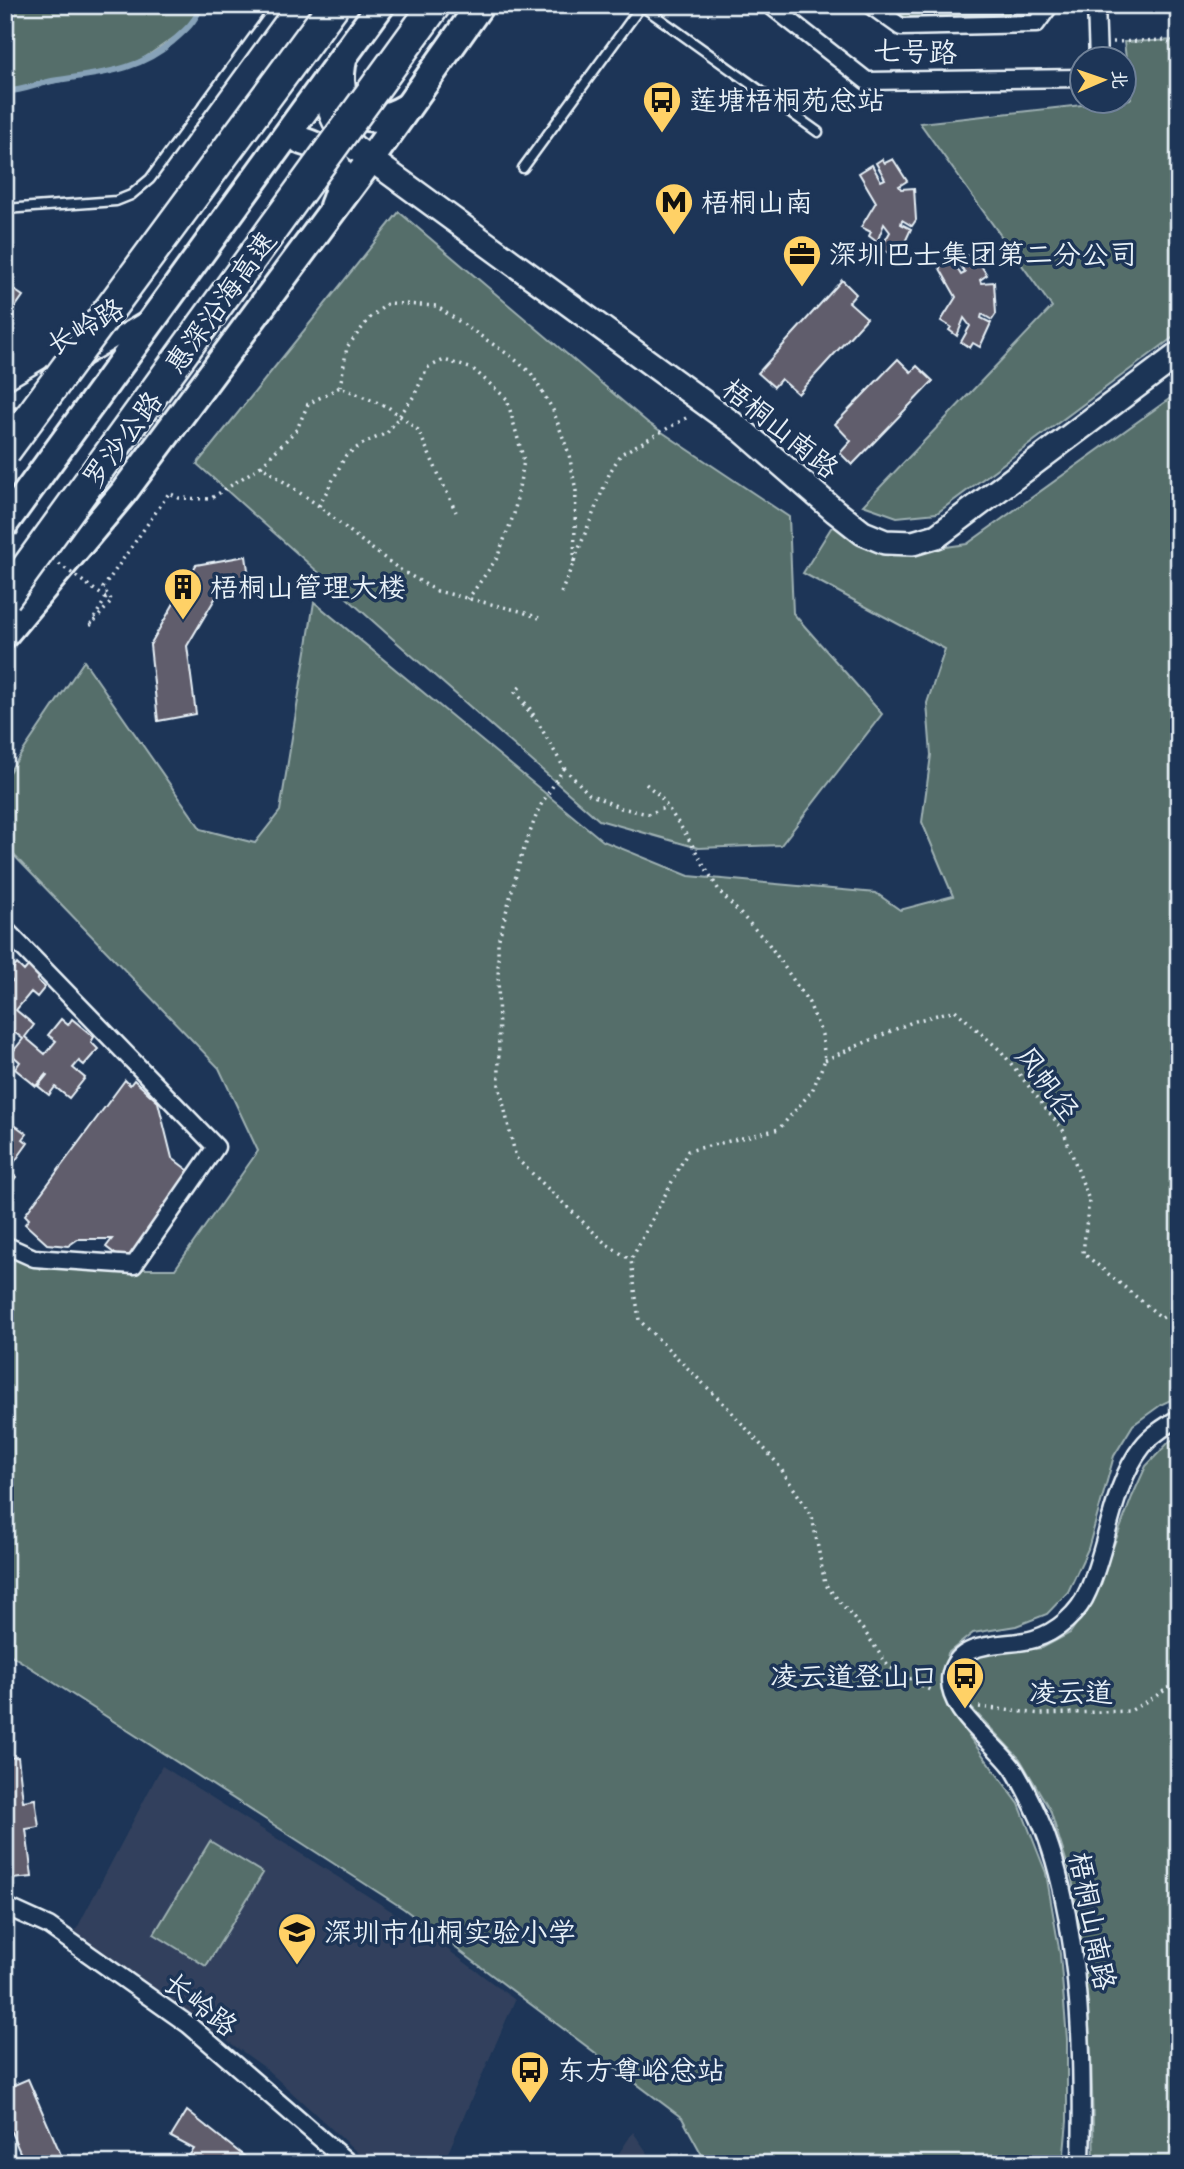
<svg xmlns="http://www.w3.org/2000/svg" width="1184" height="2169" font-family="'Indie Flower','LXGW WenKai TC',sans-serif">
<rect width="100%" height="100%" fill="#1d3557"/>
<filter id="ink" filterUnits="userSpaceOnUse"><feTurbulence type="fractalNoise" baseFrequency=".0143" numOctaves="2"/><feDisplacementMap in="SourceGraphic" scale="14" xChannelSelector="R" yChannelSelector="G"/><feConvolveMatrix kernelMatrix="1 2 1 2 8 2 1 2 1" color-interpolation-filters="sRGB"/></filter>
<g filter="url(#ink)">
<!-- built -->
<g fill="#31415d">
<path d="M162,1766L423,1931L515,2000L443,2164H370L264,2067L75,1932Z"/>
<path d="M633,2132L655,2164H612Z"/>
</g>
<!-- green -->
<g fill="#546e6b" stroke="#9eb0b2" stroke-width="2">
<path d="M5,5H201L191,26L131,67L5,92Z"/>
<path d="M875,5H1009V13L905,17Z"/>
<path d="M1179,40V333L937,513L897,517L863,505L1052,307L920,123L1109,102H1124L1125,100L1131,99L1124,42Z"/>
<path d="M399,212L647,422L789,517L793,613L882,714L781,845L698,848L599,820L393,639L197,464Z"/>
<path d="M1179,392V1396L1162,1404L1133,1425L1114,1456L1088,1549L1068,1592L1047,1614L1016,1626L973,1633L948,1653L942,1687L953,1715L1019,1804L1046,1873L1060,1954L1067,2039V2121L1063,2164H707L682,2118L404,1909L5,1651V1242L40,1269H175L258,1151L219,1068L5,846V778L84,661L201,829L255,843L280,811L314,602L603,841L689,876L876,893L900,910L953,896L922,822L931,755L927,703L945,649L803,573L831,528L857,519L900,538L932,549L967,544Z"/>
<path d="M1179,1437V2164H1094L1091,2053L1083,1949L1072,1879L1050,1810L1020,1759L963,1699L960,1684L965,1667L980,1655L1042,1648L1070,1633L1093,1600L1132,1497L1146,1466L1170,1441Z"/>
<path d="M210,1841L263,1873L206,1966L154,1934Z"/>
</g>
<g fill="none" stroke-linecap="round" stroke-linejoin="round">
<!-- stream -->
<path stroke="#87a2b8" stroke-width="6" d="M5,91C21,92 36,84 52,81C97,73 136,73 172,42C187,29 194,23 202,5"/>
</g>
<!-- building -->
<g fill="#605d6c" stroke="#e8f1f8" stroke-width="2">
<path d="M882,159L885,163L893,159L907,181L899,186L901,189L914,188L916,220L912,226L902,220L901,224L911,229L900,253L893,249L890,254L881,248L890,232L884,224L877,242L869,236L871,232L861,227L876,202L859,173L872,165L881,181L885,179L876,163Z"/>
<path d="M973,253L987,275L980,280L981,283L994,282L996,314L992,320L982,314L981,318L991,323L980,347L973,343L970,348L961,342L970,326L964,318L957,336L949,330L951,327L941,321L956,297L939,267L952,260L961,275L965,273L956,257L963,254L965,257Z"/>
<path d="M842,280L856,294L849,302L867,318L798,394L781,379L774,387L758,373Z"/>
<path d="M5,284L23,296L5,322Z"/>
<path d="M898,359L911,372L917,366L933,381L852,465L840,453L851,441L835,424Z"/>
<path d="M246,556L251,591L216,597L187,646L196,714L158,721L150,645L196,565Z"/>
<path d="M17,964L24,971L29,965L41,976L37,980L45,987L37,997L31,992L16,1010L34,1025L25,1037L45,1054L56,1041L48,1035L61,1019L68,1025L72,1019L94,1037L91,1042L98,1049L84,1065L79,1061L73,1068L85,1078L69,1098L55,1087L49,1095L38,1086L47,1075L46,1074L36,1086L15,1069L20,1062L11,1054L23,1039L9,1028L5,1033V989L12,981L7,976Z"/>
<path d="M125,1080L130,1085L134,1080L158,1102L172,1158L193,1174L126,1262L106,1247L112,1239H78L68,1246L47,1244L25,1224L29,1219L25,1215Z"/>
<path d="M5,1118L27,1134L23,1139L28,1143L13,1164L7,1160L5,1162Z"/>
<path d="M5,1169L16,1177L5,1191Z"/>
<path d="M18,1757L23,1801L35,1799L39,1827L26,1829L32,1877L12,1879L5,1821V1758Z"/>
<path d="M28,2079L65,2164H25L5,2118V2089Z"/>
<path d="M187,2111L254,2164H183L194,2149L171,2137Z"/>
</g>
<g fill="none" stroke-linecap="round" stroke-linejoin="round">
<!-- lane casing -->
<g stroke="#e8f1f8" stroke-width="13">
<g id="lane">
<path d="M642,6L818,132"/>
<path d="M523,168L642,5"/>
<path d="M5,209L116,201L131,195L150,179L277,5"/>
</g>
</g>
<!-- street casing -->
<g stroke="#e8f1f8" stroke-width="21">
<g id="street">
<path d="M770,5L867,81L1082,78"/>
<path d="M870,5L901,27L1036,24L1050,5"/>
<path d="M1096,5L1098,60"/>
<path d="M84,357L146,320"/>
<path d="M5,403L52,375"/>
<path d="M5,929L216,1147L134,1265L34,1258L5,1245"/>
<path d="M5,1906L49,1926L189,2025L350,2164"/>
<path d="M1081,2164C1083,2080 1082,1998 1067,1915C1061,1883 1053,1849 1039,1818C1032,1803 1024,1786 1015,1771C997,1743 942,1710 951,1673C960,1638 1008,1647 1034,1639C1057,1632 1079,1613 1088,1591C1108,1547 1112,1485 1142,1447C1151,1435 1166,1426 1179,1418"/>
</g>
</g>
<!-- secondary casing -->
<g stroke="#e8f1f8" stroke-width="28">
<path id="secondary" d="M331,73C325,107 330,122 354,147L743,431L835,511L863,533L885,542L913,543L937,536L1179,354"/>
</g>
<!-- primary casing -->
<g stroke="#e8f1f8" stroke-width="32">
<g id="primary">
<path d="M344,56C331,105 361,135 407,107"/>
<path d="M302,141C338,152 348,171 333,206"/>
<path d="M5,523L381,5"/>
<path d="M5,634L123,493L371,159L480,5"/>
</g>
</g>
<!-- path -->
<g stroke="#e8f1f8" stroke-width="3.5" stroke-dasharray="2 5" stroke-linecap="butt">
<path d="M1113,42L1165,40L1179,49"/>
<path d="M340,387L347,347L370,318L388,303L436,306L512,357L531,373L553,410L569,454L576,491L574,562"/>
<path d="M261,466L297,429L308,404L340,387L388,407L418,430L456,512"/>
<path d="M319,506L346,455L364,443L387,433L414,396L427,368L444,360L473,369L507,399L524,461L514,514L497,558L468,599"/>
<path d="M561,593L610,472L621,454L688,417"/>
<path d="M106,598L89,627L112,601L103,588L169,493L179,498L210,499L261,466L319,506L363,542L399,569L437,591L520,611L539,618"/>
<path d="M520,687L515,692L529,707L564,768L589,794L621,808L648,814L667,807"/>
<path d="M523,704L533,717"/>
<path d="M564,768L539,808L521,857L498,942L499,1085L516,1158L605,1243L631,1260"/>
<path d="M646,784L660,796L685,833L720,892L768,943L809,1003L822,1035L825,1060L812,1091L779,1129L688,1151L631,1260L639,1320L729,1409L777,1463L812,1516L825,1584L865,1632L888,1666L933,1692"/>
<path d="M825,1060L912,1022L955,1010L1001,1051L1063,1130L1089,1200L1083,1253L1162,1318L1179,1307"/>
<path d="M979,1707L1041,1714L1130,1711L1179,1682"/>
</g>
<!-- lane -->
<use href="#lane" stroke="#1d3557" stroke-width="8"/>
<!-- street -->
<use href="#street" stroke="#1d3557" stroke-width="16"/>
<!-- secondary -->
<use href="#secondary" stroke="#1d3557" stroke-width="23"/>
<!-- primary -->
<use href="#primary" stroke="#1d3557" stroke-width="26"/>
<!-- highway-bridge casing -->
<g stroke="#e8f1f8" stroke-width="35" stroke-linecap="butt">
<g id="highway-bridge">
<path d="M5,451L334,5"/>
<path d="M5,598L435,5"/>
</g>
</g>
<!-- path-bridge -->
<g stroke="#e8f1f8" stroke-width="3.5" stroke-dasharray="2 5" stroke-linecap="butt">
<path d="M5,525L22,537"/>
<path d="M59,564L106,598"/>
</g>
<!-- highway-bridge -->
<use href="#highway-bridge" stroke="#1d3557" stroke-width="30"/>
</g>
</g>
<!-- icons -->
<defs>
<g id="bus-pin" transform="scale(2.0125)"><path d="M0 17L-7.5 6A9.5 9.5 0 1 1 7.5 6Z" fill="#ffd166" stroke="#1d3557"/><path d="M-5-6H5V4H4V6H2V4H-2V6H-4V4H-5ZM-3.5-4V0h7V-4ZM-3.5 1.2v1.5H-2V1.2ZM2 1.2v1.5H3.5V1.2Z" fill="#111"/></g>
<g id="metro-pin" transform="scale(2.0125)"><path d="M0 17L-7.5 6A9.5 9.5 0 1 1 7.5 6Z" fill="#ffd166" stroke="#1d3557"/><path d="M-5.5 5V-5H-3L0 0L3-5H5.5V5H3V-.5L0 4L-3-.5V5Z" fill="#111"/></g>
<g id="office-pin" transform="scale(2.0125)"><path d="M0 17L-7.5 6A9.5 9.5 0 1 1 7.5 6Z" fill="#ffd166" stroke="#1d3557"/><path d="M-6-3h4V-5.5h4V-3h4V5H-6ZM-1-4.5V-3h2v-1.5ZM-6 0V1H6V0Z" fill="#111"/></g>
<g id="building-pin" transform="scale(2.0125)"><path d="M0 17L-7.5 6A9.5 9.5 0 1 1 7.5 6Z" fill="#ffd166" stroke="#1d3557"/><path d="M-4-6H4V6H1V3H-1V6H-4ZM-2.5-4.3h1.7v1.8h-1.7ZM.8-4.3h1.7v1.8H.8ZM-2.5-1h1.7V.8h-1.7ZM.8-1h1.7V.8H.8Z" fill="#111"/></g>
<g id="school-pin" transform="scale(2.0125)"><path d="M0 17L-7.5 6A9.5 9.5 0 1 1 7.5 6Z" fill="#ffd166" stroke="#1d3557"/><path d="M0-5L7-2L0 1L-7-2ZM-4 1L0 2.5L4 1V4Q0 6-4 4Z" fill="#111"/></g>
</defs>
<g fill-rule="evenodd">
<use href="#bus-pin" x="662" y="100"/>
<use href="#metro-pin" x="674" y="202"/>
<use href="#office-pin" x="802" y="254"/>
<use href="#building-pin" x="183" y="587"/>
<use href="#bus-pin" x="965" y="1676"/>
<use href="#school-pin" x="297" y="1932"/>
<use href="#bus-pin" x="530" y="2070"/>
</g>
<g text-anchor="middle" stroke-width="7" stroke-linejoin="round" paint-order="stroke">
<!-- street labels -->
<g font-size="28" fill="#e8f1f8" stroke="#1d3557">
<text transform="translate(915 51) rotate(2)" y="10">七号路</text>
<text transform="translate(220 302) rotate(-54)" y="10">惠深沿海高速</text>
<text transform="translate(85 326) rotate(-30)" y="10">长岭路</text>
<text transform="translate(781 428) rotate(39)" y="10">梧桐山南路</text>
<text transform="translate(122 439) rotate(-53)" y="10">罗沙公路</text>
<text transform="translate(1048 1083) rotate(53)" y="10">风帆径</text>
<text x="1071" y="1702">凌云道</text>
<text transform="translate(1093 1921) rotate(79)" y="10">梧桐山南路</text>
<text transform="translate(201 2004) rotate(38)" y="10">长岭路</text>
</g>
<!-- poi labels -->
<g font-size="28" fill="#e8f1f8" stroke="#1d3557" text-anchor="start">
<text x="689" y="110">莲塘梧桐苑总站</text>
<text x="701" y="212">梧桐山南</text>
<text x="829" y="264">深圳巴士集团第二分公司</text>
<text x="210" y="597">梧桐山管理大楼</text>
<text x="938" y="1686" text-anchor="end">凌云道登山口</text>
<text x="324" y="1942">深圳市仙桐实验小学</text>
<text x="557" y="2080">东方尊峪总站</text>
</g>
</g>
<!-- margin -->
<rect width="1184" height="2169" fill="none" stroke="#1d3557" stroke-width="28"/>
<rect x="14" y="14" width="1156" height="2141" fill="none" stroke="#e8f1f8" stroke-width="2.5" filter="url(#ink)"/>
<!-- north arrow -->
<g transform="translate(1103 80) rotate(88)"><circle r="33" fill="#1d3557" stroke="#6e8097" stroke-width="2"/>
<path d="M0-5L12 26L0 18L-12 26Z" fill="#ffd166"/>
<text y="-10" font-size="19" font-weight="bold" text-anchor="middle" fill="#e8f1f8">北</text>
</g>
</svg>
